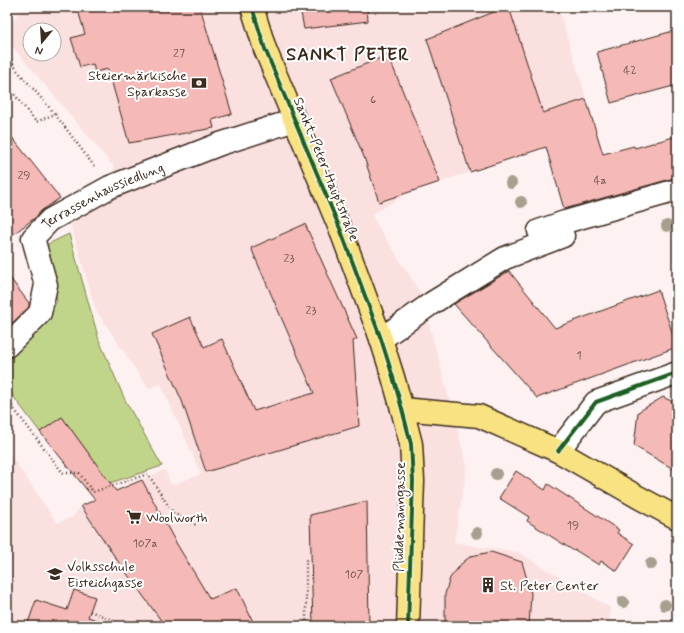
<svg xmlns="http://www.w3.org/2000/svg" width="684" height="633" font-family="Mynerve,sans-serif">
<rect width="100%" height="100%" fill="#fdf1f1"/>
<filter id="ink" filterUnits="userSpaceOnUse"><feTurbulence type="fractalNoise" baseFrequency=".025" numOctaves="2"/><feDisplacementMap in="SourceGraphic" scale="8" xChannelSelector="R" yChannelSelector="G"/><feConvolveMatrix kernelMatrix="1 2 1 2 8 2 1 2 1" color-interpolation-filters="sRGB"/></filter>
<g filter="url(#ink)">
<!-- built -->
<path fill="#fbe0e0" fill-rule="evenodd" d="M25,7H558L596,130L410,192L371,215L421,294L467,466L454,542L480,547L518,552L610,608L609,626H7V450L57,523L73,517L81,506L165,470L171,485L201,474L161,384L148,388L96,310L69,219L115,168L12,46L8,26ZM30,30H54V54H30Z"/>
<!-- green -->
<path fill="#c1d58a" stroke="#7e8054" d="M69,234L99,340L125,400L162,466L110,483L62,417L40,432L7,388V356L38,331L57,301L46,245Z"/>
<!-- building -->
<g fill="#f5b9b7" stroke="#3b2a1e">
<path d="M77,7H200L232,114L212,120L214,128L129,143L108,69L95,72L93,64L80,67L71,38L85,34Z"/>
<path d="M300,7H367L368,21L304,29Z"/>
<path d="M506,7H509L543,113L586,99L603,154L634,146L635,148L677,136V178H674L564,209L546,147L470,172L427,39Z"/>
<path d="M677,30V85L611,103L597,52Z"/>
<path d="M388,55L440,182L379,202L364,157L331,78Z"/>
<path d="M7,131L60,198L41,211L36,217L7,239Z"/>
<path d="M305,224L357,339L353,341L359,426L206,472L182,401L152,334L190,317L204,347L222,339L254,411L314,393L251,248Z"/>
<path d="M509,271L555,328L658,290L677,347L537,398L454,304Z"/>
<path d="M7,274L29,303V307L7,328Z"/>
<path d="M663,397L677,404V471L634,446L638,412Z"/>
<path d="M62,417L116,491L142,480L175,541L210,599L237,588L255,626H165L117,560L81,506L95,500L40,432Z"/>
<path d="M516,471L545,490L548,484L619,530L617,533L634,544L617,571L601,561L599,565L575,550L574,551L527,521L529,517L499,498Z"/>
<path d="M367,501L369,626H313L310,515Z"/>
<path d="M491,552L522,562L531,593L529,626H445V594L450,578L462,563L471,556Z"/>
<path d="M74,590L95,597L88,617L102,622L101,626H27L36,600L67,610Z"/>
</g>
<g fill="none" stroke-linecap="round" stroke-linejoin="round">
<!-- minor casing -->
<g stroke="#3b2a1e" stroke-width="25">
<g id="minor">
<path d="M539,231L565,222L677,190"/>
<path d="M381,339L432,303L505,258L563,236"/>
<path id="s1" d="M7,346L40,313L46,285L33,238L50,220L110,187L220,144L295,120"/>
<path d="M558,451L596,402L677,373"/>
</g>
</g>
<!-- major casing -->
<g stroke="#3b2a1e" stroke-width="25">
<g id="major">
<path d="M252,7L265,49L341,231L381,339L393,377L402,409L411,444L413,481L408,626"/>
<path d="M402,409L479,416L558,451L638,497L677,518"/>
</g>
</g>
<!-- path -->
<g stroke="#3b2a1e" stroke-width="2.5" stroke-dasharray="1 3" stroke-linecap="butt">
<path d="M7,12L12,7"/>
<path d="M7,53L16,69L55,114"/>
<path d="M7,85L36,122L55,114L94,166"/>
<path d="M7,400L63,473H79L93,492L148,474L173,513L198,526"/>
<path d="M90,611L124,625L125,626"/>
<path d="M297,626L306,623V557"/>
</g>
<!-- minor -->
<use href="#minor" stroke="#fff" stroke-width="22"/>
<!-- major -->
<use href="#major" stroke="#f8e281" stroke-width="22"/>
<!-- cycleway casing -->
<g stroke="#fff" stroke-width="6">
<g id="cycleway">
<path d="M252,7L265,49L341,231L381,339L393,377L402,409L411,444L413,481L408,626"/>
<path d="M558,451L596,402L677,373"/>
</g>
</g>
<!-- cycleway -->
<use href="#cycleway" stroke="#1b5e20" stroke-width="4"/>
</g>
<!-- trees -->
<g fill="#a8a08f">
<circle cx="511" cy="183" r="6"/>
<circle cx="521" cy="202" r="6"/>
<circle cx="667" cy="226" r="6"/>
<circle cx="496" cy="474" r="6"/>
<circle cx="477" cy="533" r="6"/>
<circle cx="651" cy="564" r="6"/>
<circle cx="623" cy="602" r="6"/>
<circle cx="665" cy="605" r="6"/>
</g>
</g>
<!-- icons -->
<defs>
<g id="bank-bare" transform="scale(1.2)"><path d="M-6-4H6V4H-6ZM0-2.3a2.3 2.3 0 1 0 0 4.6a2.3 2.3 0 1 0 0-4.6Z" fill="#3b2a1e" stroke="#fff" stroke-width="2.5" paint-order="stroke"/></g>
<g id="supermarket-bare" transform="scale(1.2)"><path d="M-6-5.5h2.5l.6 2H6L4.5 2H-2.5L-4.4-4H-6ZM-1.5 3.2a1.3 1.3 0 1 0 .1 0ZM3 3.2a1.3 1.3 0 1 0 .1 0Z" fill="#3b2a1e" stroke="#fff" stroke-width="2.5" paint-order="stroke"/></g>
<g id="school-bare" transform="scale(1.2)"><path d="M0-5L7-2L0 1L-7-2ZM-4 1L0 2.5L4 1V4Q0 6-4 4Z" fill="#3b2a1e" stroke="#fff" stroke-width="2.5" paint-order="stroke"/></g>
<g id="building-bare" transform="scale(1.2)"><path d="M-4-6H4V6H1V3H-1V6H-4ZM-2.5-4.3h1.7v1.8h-1.7ZM.8-4.3h1.7v1.8H.8ZM-2.5-1h1.7V.8h-1.7ZM.8-1h1.7V.8H.8Z" fill="#3b2a1e" stroke="#fff" stroke-width="2.5" paint-order="stroke"/></g>
</defs>
<g fill-rule="evenodd">
<use href="#bank-bare" x="199" y="83"/>
<use href="#supermarket-bare" x="134" y="517"/>
<use href="#school-bare" x="55" y="574"/>
<use href="#building-bare" x="488" y="585"/>
</g>
<g text-anchor="middle" stroke-width="4" stroke-linejoin="round" paint-order="stroke">
<!-- number labels -->
<g font-size="12" fill="#6a4e44">
<text x="179" y="57">27</text>
<text x="630" y="74">42</text>
<text x="373" y="103">6</text>
<text x="24" y="179">29</text>
<text x="600" y="184">4a</text>
<text x="289" y="262">23</text>
<text x="311" y="314">23</text>
<text x="579" y="359">1</text>
<text x="573" y="529">19</text>
<text x="145" y="547">107a</text>
<text x="354" y="578">107</text>
</g>
<!-- poi labels -->
<g font-size="14" fill="#3b2a1e" stroke="#fff" text-anchor="start">
<text x="187" y="80" text-anchor="end">Steiermärkische<tspan x="187" dy="16">Sparkasse</tspan></text>
<text x="146" y="522">Woolworth</text>
<text x="67" y="571">Volksschule<tspan x="67" dy="16">Eisteichgasse</tspan></text>
<text x="500" y="590">St. Peter Center</text>
</g>
<!-- street labels -->
<g font-size="14" fill="#3b2a1e" stroke="#fff">
<text transform="translate(327 169) rotate(68)" y="5">Sankt-Peter-Hauptstraße</text>
<text dy="5" stroke="none"><textPath href="#s1" startOffset="207">Terrassenhaussiedlung</textPath></text>
<text transform="translate(399 517) rotate(-89)" y="5">Plüddemanngasse</text>
</g>
<!-- district labels -->
<g font-size="18" font-weight="bold" letter-spacing="1" fill="#3b2a1e" stroke="#fff">
<text x="348" y="60">SANKT PETER</text>
</g>
</g>
<!-- margin -->
<rect width="684" height="633" fill="none" stroke="#fff" stroke-width="24"/>
<rect x="12" y="12" width="660" height="609" fill="none" stroke="#3b2a1e" stroke-width="1.5" filter="url(#ink)"/>
<!-- north arrow -->
<g transform="translate(42 42) rotate(198)"><circle r="19" fill="#ffffff" stroke="#b1aaa5"/>
<path d="M0-3L7 15L0 10L-7 15Z" fill="#3b2a1e"/>
<text y="-6" font-size="11" font-weight="bold" text-anchor="middle" fill="#3b2a1e">N</text>
</g>
</svg>
